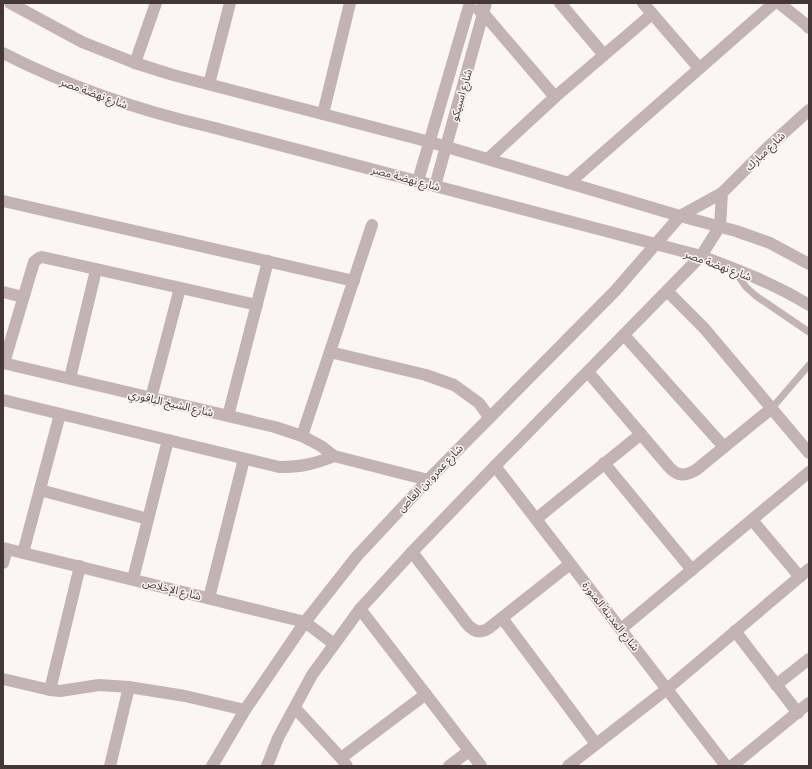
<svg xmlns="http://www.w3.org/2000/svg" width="812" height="769" font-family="'Source Sans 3','Noto Sans Arabic',sans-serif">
<rect width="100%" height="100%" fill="#fcf5f6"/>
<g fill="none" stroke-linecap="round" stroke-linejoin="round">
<!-- service -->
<g stroke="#c3b3b6" stroke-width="7">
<path d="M734,270L746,287L756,296L809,332"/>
<path d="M772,408L809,365"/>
</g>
<!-- minor -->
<g stroke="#c3b3b6" stroke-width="12">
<path d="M560,3L604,55"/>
<path d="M643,3L699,68"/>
<path d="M779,3L804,23L809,28"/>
<path d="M479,10L484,14L555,97"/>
<path d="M135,63L156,3"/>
<path d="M209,84L230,3"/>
<path d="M323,114L350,3"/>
<path d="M488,159L555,97L652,14"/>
<path d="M418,181L470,3"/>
<path d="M569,183L774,3"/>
<path d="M435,186L486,3"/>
<path d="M3,201L354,281"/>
<path d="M667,291L704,328L809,453"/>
<path d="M3,292L23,297"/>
<path d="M624,335L724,447"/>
<path d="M330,352L426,375L454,385L479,403L489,417"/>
<path d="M3,363L275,427L302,436L321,446L334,456L428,480"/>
<path d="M4,363L34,262L39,258L42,257L257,305"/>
<path d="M588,372L669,467C678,477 685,476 696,470L772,408"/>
<path d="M70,378L96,270"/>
<path d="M151,398L180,288"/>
<path d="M3,400L279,467C301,467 315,464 334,456"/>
<path d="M228,416L268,261"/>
<path d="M302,436L372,225"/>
<path d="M604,463L692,570"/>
<path d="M495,466L726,766"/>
<path d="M40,490L148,519"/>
<path d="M536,519L641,434"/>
<path d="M752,520L800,577"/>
<path d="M3,548L305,622L334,644"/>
<path d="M412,552L467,624C473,631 480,634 489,628L570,564"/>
<path d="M23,553L60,414"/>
<path d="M3,563L7,549"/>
<path d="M133,579L168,440"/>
<path d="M209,598L244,459"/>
<path d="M360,609L481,766"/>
<path d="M502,618L596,744"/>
<path d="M621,629L809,472"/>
<path d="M735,631L798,713"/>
<path d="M3,679L50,690L60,691L99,685L129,687L185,696L245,710"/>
<path d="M776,685L809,659"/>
<path d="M50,690L80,566"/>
<path d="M295,708L341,758L347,766"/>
<path d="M341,758L426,694"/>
<path d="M110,766L129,687"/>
<path d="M212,766L245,710L305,622L357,556L428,480L616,290L680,216L722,193L766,149L809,110"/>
<path d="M267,766L278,738L312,675L360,609L412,552L495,466L701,256L720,226L722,193"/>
<path d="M449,766L469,751"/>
<path d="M568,766L667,689L809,569"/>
<path d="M732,766L809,703"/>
</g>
<!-- tertiary -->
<g stroke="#c3b3b6" stroke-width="12">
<path d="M10,3L82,42L135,63L173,75L430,142L680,216L736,231L770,243L809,264"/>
<path d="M3,53C71,88 137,110 211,127L701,256C738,270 775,284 809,305"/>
</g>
</g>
<g text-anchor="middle" stroke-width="3" stroke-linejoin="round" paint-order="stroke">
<!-- street labels -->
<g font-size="11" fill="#443639" stroke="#fcf5f6">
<text transform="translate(94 93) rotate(20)" y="4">شارع نهضة مصر</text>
<text transform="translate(461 95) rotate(-74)" y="4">شارع اسبيكو</text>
<text transform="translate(765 151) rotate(-44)" y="4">شارع مبارك</text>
<text transform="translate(406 178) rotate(15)" y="4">شارع نهضة مصر</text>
<text transform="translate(718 265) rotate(20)" y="4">شارع نهضة مصر</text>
<text transform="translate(171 403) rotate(13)" y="4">شارع الشيخ الباقوري</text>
<text transform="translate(430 478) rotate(-46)" y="4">شارع عمرو بن العاص</text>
<text transform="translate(172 589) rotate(14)" y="4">شارع الإخلاص</text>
<text transform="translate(611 616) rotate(52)" y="4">شارع المدينة المنورة</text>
</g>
</g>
<!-- border -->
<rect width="812" height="769" fill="none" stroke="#443639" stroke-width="8"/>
</svg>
